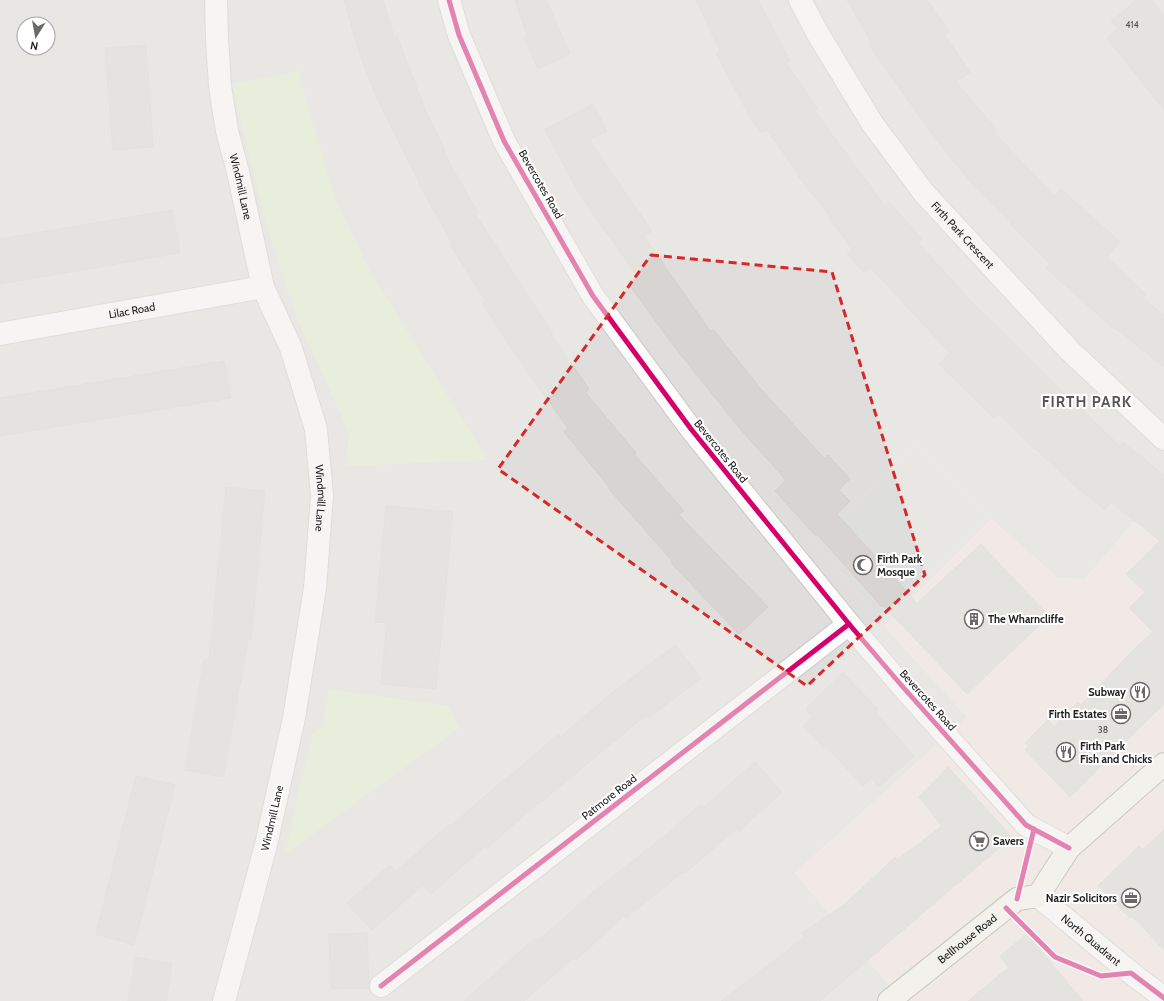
<svg xmlns="http://www.w3.org/2000/svg" width="1164" height="1001" font-family="Cabin,sans-serif">
<rect width="100%" height="100%" fill="#f0eeeb"/>
<!-- residential -->
<path fill="#dfdedc" fill-rule="evenodd" d="M0,0H1164V486L1084,580L1057,577L991,519L918,446L815,541L884,626L967,717L795,873L902,1001H0ZM24,24H48V48H24Z"/>
<!-- commercial -->
<path fill="#f1e3e1" d="M1164,486V1001H902L795,873L967,717L884,626L991,519L1057,577L1084,580Z"/>
<!-- religious -->
<path fill="#dededc" d="M918,446L991,519L884,626L815,541Z"/>
<!-- grass -->
<g fill="#ddeccb">
<path d="M298,71L336,202L371,273L488,460L346,466L349,432L295,314L266,225L232,84Z"/>
<path d="M329,689L448,706L459,728L284,855L312,734L322,726Z"/>
</g>
<!-- building -->
<g fill="#d7d4d2" stroke="#d3d0cc">
<path d="M344,0H383L394,37L397,36L426,112L445,150L443,151L478,213L476,215L553,334L551,335L589,389L585,392L636,453L634,454L684,511L679,515L768,607L739,634L671,563L673,562L609,489L610,488L564,432L568,428L510,347L483,304L486,302L450,245L453,244L418,183L419,182L377,99L359,52Z"/>
<path d="M515,0H546L570,54L538,69L524,37L527,36Z"/>
<path d="M696,0H758L790,61L786,63L817,108L814,110L885,206L889,202L922,239L918,243L986,317L987,316L1059,388L1120,446L1123,442L1164,475V704L1070,797L1025,750L1029,746L1025,743L1048,720L1054,727L1078,702L1081,705L1135,648L1153,632L1129,608L1145,592L1126,574L1160,541L1111,502L1105,510L1074,485L1035,448L1034,449L999,414L994,418L939,364L950,353L870,267L864,272L847,254L852,249L829,218L831,217L798,176L799,175L767,130L761,133L751,119L716,53L720,51Z"/>
<path d="M847,0H927L949,31L944,34L970,72L956,82L997,130L994,133L1055,196L1061,189L1120,242L1107,257L1146,295L1143,298L1164,315V367L1115,328L1114,329L1046,268L1050,264L1010,224L1011,223L972,184L934,137L869,45L872,43Z"/>
<path d="M1137,0H1152L1164,15V110L1107,38L1118,29L1111,21Z"/>
<path d="M146,45L153,147L113,150L105,48Z"/>
<path d="M593,104L607,131L589,140L652,231L644,236L710,331L713,329L760,388L825,459L828,455L850,479L839,490L850,501L837,514L917,603L981,544L1049,616L967,694L884,606L882,607L817,534L815,535L775,491L786,480L741,430L673,345L628,283L637,276L580,195L545,130Z"/>
<path d="M172,210L180,253L0,284V239Z"/>
<path d="M224,361L231,398L0,436V398Z"/>
<path d="M226,487L265,491L251,640H248L223,777L185,770L204,660H209Z"/>
<path d="M386,506L453,512L436,689L381,684L387,623L375,622Z"/>
<path d="M675,645L701,678L649,718L646,715L539,804L538,803L486,849L484,847L431,894L423,885L372,930L347,903L390,865L396,871L450,824L451,826L503,780L504,781L558,734L560,737L614,691Z"/>
<path d="M843,673L878,709L875,712L914,756L879,787L871,778L863,786L826,746L824,748L803,726L813,717L806,709Z"/>
<path d="M755,762L782,792L739,831L737,828L684,874L683,872L626,918L624,916L576,960L573,958L524,1001H464L535,938L538,941L592,893L667,834L701,804L704,807Z"/>
<path d="M948,767L1012,837L820,1001H721L805,937L802,933L844,905L895,857L897,860L942,826L919,797Z"/>
<path d="M136,776L175,785L134,945L96,934Z"/>
<path d="M1164,830V950L1132,916L1130,918L1098,886L1139,846L1142,850Z"/>
<path d="M367,933L369,988L331,989L329,934Z"/>
<path d="M1027,934L1083,1001H968L1009,967L1000,956Z"/>
<path d="M136,957L172,964L166,1001H128Z"/>
</g>
<g fill="none" stroke-linecap="round" stroke-linejoin="round">
<!-- minor casing -->
<g stroke="#c9c8c7" stroke-width="24">
<g id="minor">
<path id="s1" d="M216,0L217,40L220,86L227,131L238,172L263,287L291,348L316,429L322,496L315,588L294,718L266,845L224,1001"/>
<path d="M449,0L459,35L504,141L593,296L691,429L849,624L902,686L1026,825L1069,848"/>
<path id="s2" d="M800,0L818,34L872,123L924,193L1070,351L1164,439"/>
<path id="s3" d="M0,334L263,287"/>
<path id="s4" d="M1038,896L1131,973L1164,998"/>
<path d="M381,986L849,624"/>
</g>
</g>
<!-- secondary casing -->
<g stroke="#999a82" stroke-width="24">
<g id="secondary">
<path id="s5" d="M889,1001L1017,899L1038,896L1069,848L1164,764"/>
</g>
</g>
<!-- minor -->
<use href="#minor" stroke="#fdfcfc" stroke-width="22"/>
<!-- secondary -->
<use href="#secondary" stroke="#f4f4ed" stroke-width="22"/>
<!-- cycleway casing -->
<g stroke="#fff" stroke-width="8">
<g id="cycleway">
<path d="M449,0L459,35L504,141L593,296L691,429L849,624L902,686L1026,825L1069,848"/>
<path d="M1017,899L1034,829"/>
<path d="M1006,908L1055,957L1101,976L1131,973L1164,998"/>
<path d="M381,986L849,624"/>
</g>
</g>
<!-- cycleway -->
<use href="#cycleway" stroke="#d6006c" stroke-width="5"/>
</g>
<!-- marked area -->
<path d="M0 0H1164V1001H0ZM651,255L832,272L925,575L807,686L498,469Z" fill="#f0eeeb" fill-opacity=".55" fill-rule="evenodd"/>
<path fill="none" stroke="#d62828" stroke-width="3" stroke-dasharray="8 5" stroke-linejoin="round" d="M651,255L832,272L925,575L807,686L498,469Z"/>
<!-- icons -->
<defs>
<g id="mosque-ring" transform="scale(1)"><circle r="9.5" fill="#fff" stroke="#6a6968" stroke-width="1.5"/><path d="M3.5-4.9A6 6 0 1 0 3.5 4.9A5 5 0 1 1 3.5-4.9Z" fill="#6a6968"/></g>
<g id="building-ring" transform="scale(1)"><circle r="9.5" fill="#fff" stroke="#6a6968" stroke-width="1.5"/><path d="M-4-6H4V6H1V3H-1V6H-4ZM-2.5-4.3h1.7v1.8h-1.7ZM.8-4.3h1.7v1.8H.8ZM-2.5-1h1.7V.8h-1.7ZM.8-1h1.7V.8H.8Z" fill="#6a6968"/></g>
<g id="restaurant-ring" transform="scale(1)"><circle r="9.5" fill="#fff" stroke="#6a6968" stroke-width="1.5"/><path d="M-5-6h1v4h1v-4h1v4h1v-4h1v5L-1.5 .5V6h-2V.5L-5-1ZM5-6V6H3V1.5H1.5Q1.5-4 5-6Z" fill="#6a6968"/></g>
<g id="office-ring" transform="scale(1)"><circle r="9.5" fill="#fff" stroke="#6a6968" stroke-width="1.5"/><path d="M-6-3h4V-5.5h4V-3h4V5H-6ZM-1-4.5V-3h2v-1.5ZM-6 0V1H6V0Z" fill="#6a6968"/></g>
<g id="supermarket-ring" transform="scale(1)"><circle r="9.5" fill="#fff" stroke="#6a6968" stroke-width="1.5"/><path d="M-6-5.5h2.5l.6 2H6L4.5 2H-2.5L-4.4-4H-6ZM-1.5 3.2a1.3 1.3 0 1 0 .1 0ZM3 3.2a1.3 1.3 0 1 0 .1 0Z" fill="#6a6968"/></g>
</defs>
<g fill-rule="evenodd">
<use href="#mosque-ring" x="863" y="565"/>
<use href="#building-ring" x="974" y="619"/>
<use href="#restaurant-ring" x="1140" y="692"/>
<use href="#office-ring" x="1121" y="714"/>
<use href="#restaurant-ring" x="1066" y="752"/>
<use href="#supermarket-ring" x="979" y="841"/>
<use href="#office-ring" x="1131" y="898"/>
</g>
<g text-anchor="middle" stroke-width="4" stroke-linejoin="round" paint-order="stroke">
<!-- number labels -->
<g font-size="9" fill="#4f4e4e">
<text x="1132" y="28">414</text>
<text x="1103" y="733">38</text>
</g>
<!-- street labels -->
<g font-size="11" fill="#222" stroke="#fff">
<text transform="translate(541 184) rotate(60)" y="4">Bevercotes Road</text>
<text dy="4" stroke="none"><textPath href="#s1" startOffset="189">Windmill Lane</textPath></text>
<text dy="4" stroke="none"><textPath href="#s2" startOffset="287">Firth Park Crescent</textPath></text>
<text dy="4" stroke="none"><textPath href="#s3" startOffset="134">Lilac Road</textPath></text>
<text transform="translate(721 451) rotate(51)" y="4">Bevercotes Road</text>
<text dy="4" stroke="none"><textPath href="#s1" startOffset="513">Windmill Lane</textPath></text>
<text transform="translate(928 700) rotate(48)" y="4">Bevercotes Road</text>
<text transform="translate(609 797) rotate(-38)" y="4">Patmore Road</text>
<text transform="translate(272 818) rotate(-77)" y="4">Windmill Lane</text>
<text dy="4" stroke="none"><textPath href="#s5" startOffset="100">Bellhouse Road</textPath></text>
<text dy="4" stroke="none"><textPath href="#s4" startOffset="69">North Quadrant</textPath></text>
</g>
<!-- poi labels -->
<g font-size="11" font-weight="bold" fill="#222" stroke="#fff" text-anchor="start">
<text x="877" y="563">Firth Park<tspan x="877" dy="13">Mosque</tspan></text>
<text x="988" y="623">The Wharncliffe</text>
<text x="1126" y="696" text-anchor="end">Subway</text>
<text x="1107" y="718" text-anchor="end">Firth Estates</text>
<text x="1080" y="750">Firth Park<tspan x="1080" dy="13">Fish and Chicks</tspan></text>
<text x="993" y="845">Savers</text>
<text x="1117" y="902" text-anchor="end">Nazir Solicitors</text>
</g>
<!-- district labels -->
<g font-size="15" font-weight="bold" letter-spacing="1" fill="#555" stroke="#fff">
<text x="1087" y="407">FIRTH PARK</text>
</g>
</g>
<!-- north arrow -->
<g transform="translate(36 36) rotate(191)"><circle r="19" fill="#ffffff" stroke="#a7a7a7"/>
<path d="M0-3L7 15L0 10L-7 15Z" fill="#6a6968"/>
<text y="-6" font-size="11" font-weight="bold" text-anchor="middle" fill="#222222">N</text>
</g>
</svg>
